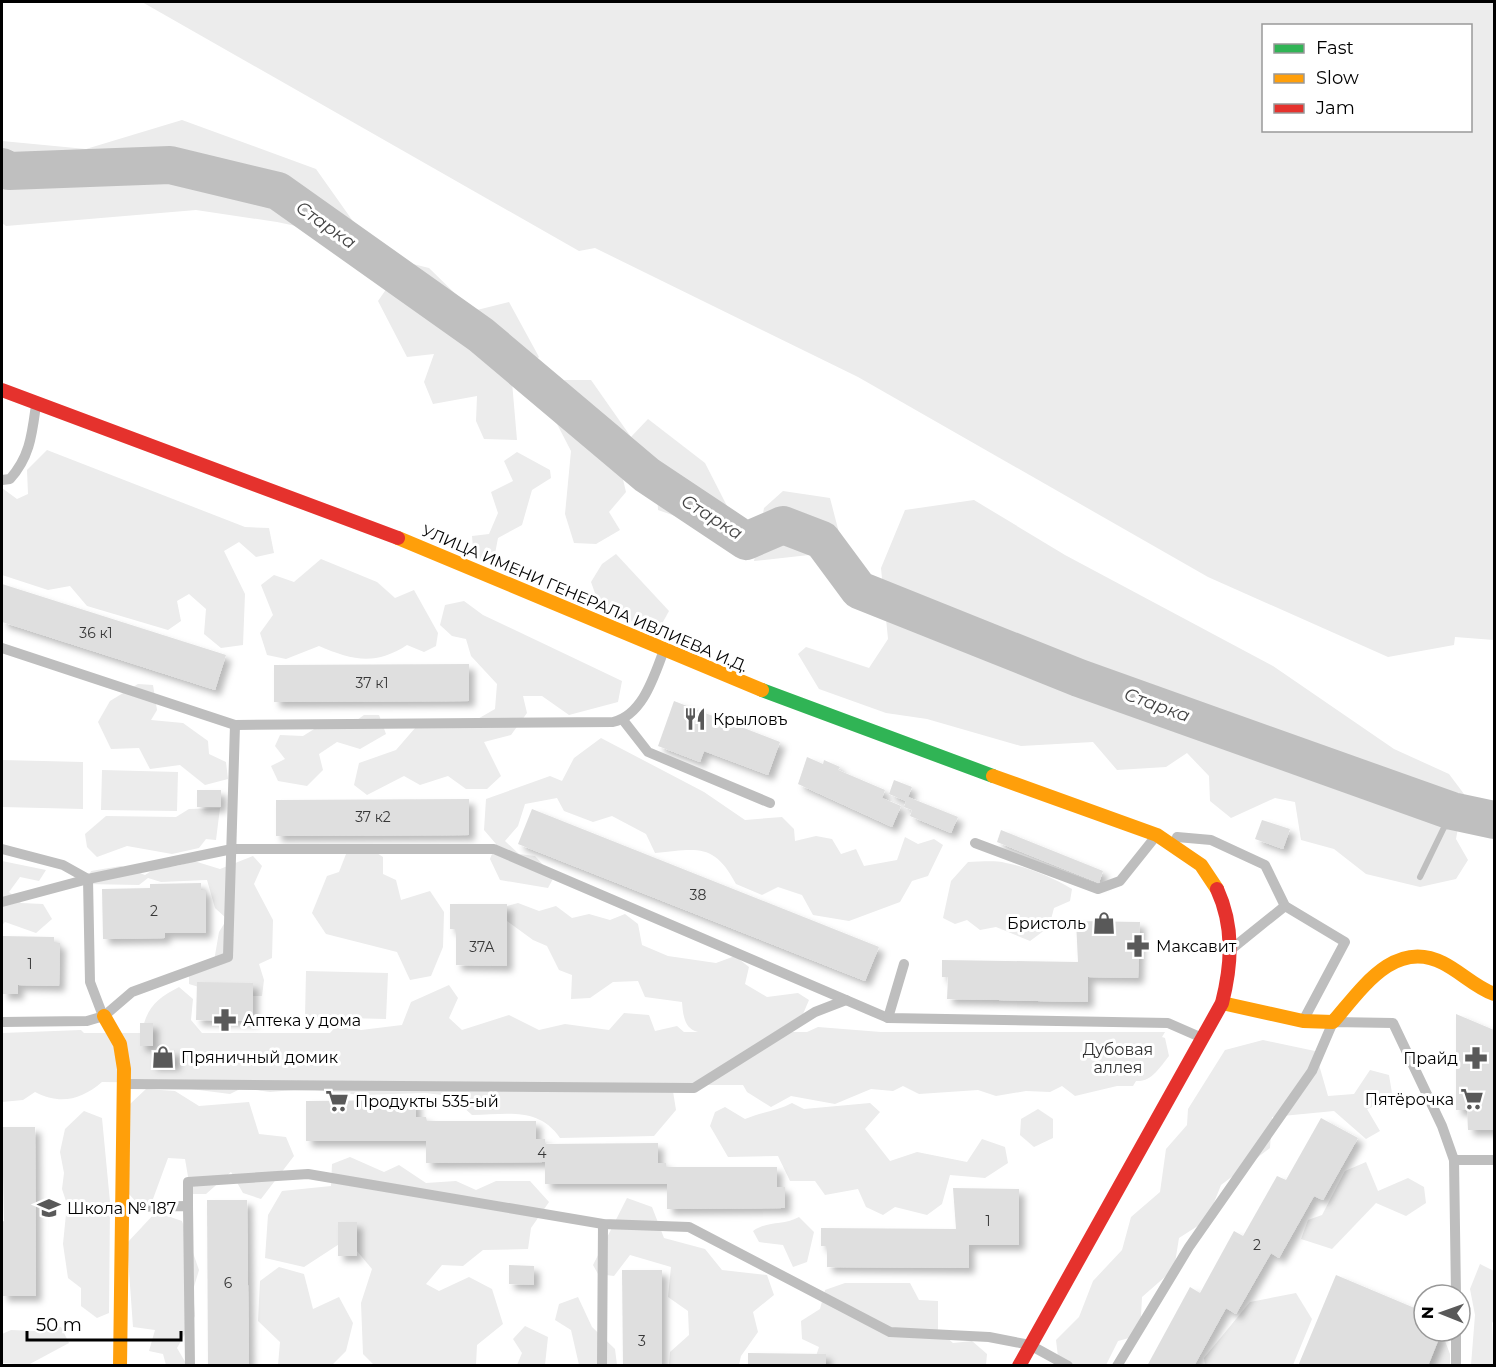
<svg xmlns="http://www.w3.org/2000/svg" width="1496" height="1367" font-family="Montserrat,sans-serif">
<defs>
<filter id="shadow"><feDropShadow dx="5.5" dy="5.5" stdDeviation="3" flood-color="#0004"/></filter>
</defs>
<rect width="100%" height="100%" fill="#fff"/>
<!-- green -->
<g fill="#ececec" fill-rule="evenodd">
<path d="M142,2H1494V640L1455,637L1454,645L1388,657L1208,577L858,377L595,248L579,251ZM1264,26H1470V130H1264Z"/>
<path d="M182,120L316,169L367,241L277,222L196,210L6,226L2,223V141L86,149Z"/>
<path d="M405,262L429,268L473,311L509,302L539,357L512,382L517,440L484,439L476,421L477,396L433,404L424,382L434,354L407,357L378,301Z"/>
<path d="M564,380H591L631,437L648,419L705,463L727,506L718,531L658,510L657,492L621,471L626,492L609,512L620,530L596,544L574,543L565,514L571,451L556,422L571,399Z"/>
<path d="M47,450L245,527L269,528L274,553L256,557L239,542L224,551L245,594L243,645L221,648L204,634L206,609L189,594L177,601L181,621L168,630L87,606L70,586L48,590L2,575V488L17,499L28,494L27,470Z"/>
<path d="M517,452L550,470L551,478L532,490L522,525L498,538L494,559L474,560L472,536L489,534L498,513L491,492L513,481L504,461Z"/>
<path d="M783,491L830,498L844,552L841,583L809,555L754,561L764,508Z"/>
<path d="M974,500L1065,555L1273,666L1394,749L1449,774L1464,794L1456,839L1468,860L1456,879L1420,887L1366,874L1334,849L1301,840L1295,802L1275,798L1231,818L1210,801L1209,776L1187,753L1166,767L1117,770L1093,742L1021,746L927,719L886,713L819,689L798,654L806,647L869,668L888,639L881,568L905,510Z"/>
<path d="M616,554L669,611L659,629L627,620L600,607L591,582L602,564Z"/>
<path d="M321,559L377,582L395,598L414,590L438,633L436,646L424,652L407,645C375,666 352,660 319,646L286,659L267,655L260,633L273,615L261,585L274,575L294,582Z"/>
<path d="M464,601L483,615L622,681L618,702L569,715L542,696H523L527,713L511,735L484,742L501,776L487,789H466L448,776L420,785L404,776L367,795L354,785L359,763L396,750L422,720L462,728L495,709L497,684L471,656L466,639L452,636L440,625L445,605Z"/>
<path d="M138,684L153,685L157,710L151,720L183,723L208,741L209,754L226,762L228,779L205,785L180,765L150,769L139,748L111,749L98,722L110,701Z"/>
<path d="M364,715H379L386,734L360,749L337,742L319,754L323,770L307,786L278,781L271,766L285,759L275,746L280,735L303,736L327,721L346,728Z"/>
<path d="M601,738L704,792L745,820L782,817L794,829L795,841L816,836L832,839L841,854L856,849L864,866L897,860L905,837L918,844L934,839L943,845L928,876L912,881L900,902L849,921L813,915L802,895L778,887L762,895L736,884C714,842 697,849 655,853L646,834L612,816L593,822L564,811L557,798L525,804L518,826L505,841L519,854L535,856L554,877L548,888L500,880L490,859L496,844L484,830L486,799L550,776L562,781L574,758Z"/>
<path d="M2,760L83,762V809L2,807Z"/>
<path d="M102,770L178,772L177,811L101,810Z"/>
<path d="M220,808L216,840L206,839L199,848L172,854L127,846L97,857L87,847L85,834L106,816L176,817L189,809Z"/>
<path d="M366,846L383,857V874L396,880L401,900L430,891L444,912L443,947L431,976L410,980L397,952L326,934L312,913L327,876L339,872L346,854Z"/>
<path d="M253,856L262,866L254,884L273,920L272,958L259,964L264,980L262,996H228L189,984V976L213,967L219,932L227,919L215,908L207,880L161,882L148,878L139,885L85,884L91,871L121,866L145,875L156,868L177,866L194,861L220,869Z"/>
<path d="M2,861L46,870L39,881L20,877L9,892L21,903L43,904L52,919L36,933L5,922L2,925Z"/>
<path d="M968,862C980,862 994,860 1006,863C1028,867 1054,878 1072,889L1070,901L1054,908L1049,927L1030,941L996,927L980,930L967,920L955,924L943,918L951,881Z"/>
<path d="M518,903L539,911L556,906L572,918L589,914L610,920L625,914L638,924L642,945L668,956L716,963L735,956L749,967L745,984L767,997L798,993L809,1000L803,1014L775,1032H807L818,1027L881,1032H1165L1162,1037L1165,1038L1169,1056C1160,1067 1152,1082 1136,1081L1133,1086H1117L1075,1096L1062,1086L1050,1092L1026,1091L996,1096L978,1090L919,1094L903,1086L893,1091L871,1089L835,1104L791,1096L771,1107L747,1092L743,1085H672L676,1110L654,1136L560,1138C538,1106 506,1115 472,1115L451,1096L425,1093L360,1095L306,1089L270,1092L242,1088L230,1094L183,1088L178,1083L102,1082C81,1100 60,1105 35,1092L23,1100L2,1102V1033L81,1030L84,1033H142C146,1007 158,998 179,987L193,999L191,1020L202,1033H330L337,1025L361,1030L402,1025L411,1002L449,985L458,998L449,1018L462,1030L509,1015L539,1030L565,1024L609,1030L624,1013L649,1015L655,1031L677,1026L684,1032H698C684,1029 683,1014 682,1002L645,997L638,981L613,982L590,998L571,999L572,975L559,970L547,946L533,940L503,918V907Z"/>
<path d="M306,971L388,973L386,1019L305,1017Z"/>
<path d="M1263,1040L1315,1051L1328,1096L1354,1094L1370,1070L1389,1075L1393,1099L1367,1109L1380,1131L1366,1139L1334,1111L1272,1117L1270,1148L1221,1185L1207,1220L1179,1238L1174,1269L1142,1297L1140,1335L1118,1341L1106,1365H1059L1056,1340L1079,1317L1093,1281L1122,1250L1131,1217L1160,1192L1166,1149L1187,1125L1188,1109L1225,1050Z"/>
<path d="M146,1089L175,1091L199,1106L249,1102L259,1134L286,1137L294,1156L261,1199L243,1193L231,1172L206,1194H191L185,1159L168,1158L153,1199L138,1204L128,1193L130,1104Z"/>
<path d="M792,1103L804,1109L870,1103L880,1112L865,1129L890,1161L917,1152L967,1162L982,1139L1005,1147L1008,1163L985,1178L950,1175L942,1204L927,1215L895,1207L883,1215L866,1207L858,1189L825,1195L815,1181H790L778,1156L728,1157L710,1126L715,1112L725,1107L745,1119C761,1112 777,1111 792,1103Z"/>
<path d="M1038,1109L1053,1119V1138L1034,1147L1020,1135L1021,1119Z"/>
<path d="M84,1111L102,1118L110,1202L109,1313L97,1318L81,1306V1288L68,1278L63,1244L67,1204L62,1189L64,1173L60,1152L65,1129Z"/>
<path d="M350,1157L384,1172L399,1165L426,1183L456,1181L476,1190L496,1181H530L549,1202L531,1228L528,1249L483,1250L463,1266L442,1265L426,1284L439,1291L469,1277L492,1289L503,1324L477,1345L476,1365H374L363,1354L361,1303L372,1269L347,1239L304,1267L265,1258L268,1215L282,1191L331,1186L332,1164Z"/>
<path d="M1366,1162L1378,1191L1408,1178L1424,1187L1426,1203L1406,1216L1376,1203L1332,1249L1301,1239L1308,1220L1322,1215L1345,1171Z"/>
<path d="M627,1198L652,1207L664,1238L705,1249L722,1270L767,1275L774,1295L753,1312L758,1332L741,1356L739,1365H669L670,1352L689,1335L688,1311L668,1297L671,1267L630,1255L614,1276L598,1274L593,1265Z"/>
<path d="M156,1212L182,1221L199,1270L193,1290L195,1316L177,1348L187,1365H166L163,1354L149,1351L155,1330L133,1327L127,1243Z"/>
<path d="M799,1217L814,1232L807,1262L793,1267L783,1245L759,1242L753,1231C769,1220 782,1226 799,1217Z"/>
<path d="M1480,1264L1494,1271V1320L1492,1323L1494,1365H1471L1475,1315L1470,1289Z"/>
<path d="M279,1267L304,1274L313,1309L339,1297L353,1323L346,1351L332,1365H278L280,1342L258,1321L260,1281Z"/>
<path d="M845,1283H910L919,1300L938,1301V1330L953,1343L972,1341L987,1354L986,1365H813L819,1347L802,1339L801,1321L820,1309L825,1290Z"/>
<path d="M1296,1293L1312,1319L1293,1365H1205L1204,1358L1250,1302Z"/>
<path d="M578,1297L592,1327L615,1349L617,1365H579L571,1330L555,1320L559,1304Z"/>
<path d="M525,1326L548,1337L545,1365H517L522,1353L513,1339Z"/>
<path d="M61,1327L69,1343L28,1365L2,1363V1334L11,1330L35,1331Z"/>
<path d="M1445,1341L1450,1354V1365L1420,1366L1428,1343Z"/>
</g>
<g fill="none" stroke-linecap="round" stroke-linejoin="round">
<!-- stream -->
<path stroke="#bfbfbf" stroke-width="6" d="M1420,877L1452,811"/>
<!-- river -->
<path stroke="#bfbfbf" stroke-width="38" d="M2,167L9,171L170,165L278,191L481,335L647,475L746,541L783,525L822,540L859,590L1079,678L1452,811L1494,820"/>
</g>
<!-- building -->
<g fill="#dfdfdf" filter="url(#shadow)">
<path d="M2,584L226,655L215,690L2,622Z"/>
<path d="M469,664V701L274,702V665Z"/>
<path d="M674,701L780,742L768,775L704,751L700,762L658,746Z"/>
<path d="M807,757L823,764L824,760L840,767L838,770L885,790L882,798L901,806L892,827L798,784Z"/>
<path d="M894,780L912,787L908,797L958,817L951,833L910,816L912,810L904,807L906,801L889,794Z"/>
<rect x="197" y="790" width="24" height="17"/>
<path d="M469,799V835L276,836V800Z"/>
<path d="M532,809L879,947L865,981L518,844Z"/>
<path d="M1262,820L1290,829L1283,849L1255,839Z"/>
<path d="M1001,830L1103,871L1099,883L997,842Z"/>
<path d="M201,883V890H206V933H165V938L103,939L102,889L150,888V884Z"/>
<path d="M450,904H507V966L456,965V929H450Z"/>
<path d="M1076,921L1140,922L1138,978L1088,977V1002L947,999L948,977H942V960L1078,962Z"/>
<path d="M3,936L54,937V943H60L59,986L18,985V994H2Z"/>
<path d="M197,982L253,983V1021L196,1020Z"/>
<path d="M1456,1014L1494,1030V1130H1468L1467,1110H1456Z"/>
<rect x="140" y="1023" width="13" height="23"/>
<rect x="151" y="1050" width="24" height="15"/>
<path d="M416,1100V1117H426L427,1121H536V1139H545V1144L658,1143V1163H666V1167H777V1187H785V1208L667,1209V1184H545V1162L426,1163V1141H306V1101Z"/>
<path d="M1321,1118L1358,1138L1323,1200L1314,1196L1279,1258L1271,1253L1236,1314L1226,1308L1194,1366H1147L1190,1287L1200,1293L1234,1231L1243,1236L1277,1176L1286,1180Z"/>
<path d="M2,1127H35L36,1296H2V1222L4,1221Z"/>
<path d="M953,1188L1019,1189V1245H969V1268L827,1267V1246H821V1228L956,1229Z"/>
<path d="M207,1200H247L249,1366H208Z"/>
<rect x="338" y="1222" width="19" height="34"/>
<path d="M509,1265L534,1266V1285L509,1284Z"/>
<path d="M622,1270H662V1366H623Z"/>
<path d="M1336,1275L1424,1312V1331H1442L1428,1366H1298Z"/>
<path d="M748,1353L826,1354V1366H748Z"/>
</g>
<g fill="none" stroke-linecap="round" stroke-linejoin="round">
<!-- lane -->
<g stroke="#bebebe" stroke-width="10">
<path d="M2,480L10,479C30,457 32,434 36,405"/>
<path d="M2,648L235,725L613,722C643,715 654,676 664,650"/>
<path d="M623,720L648,752L770,803"/>
<path d="M1177,837L1211,840L1265,865L1285,906L1345,942L1304,1019"/>
<path d="M975,843L1098,889L1120,881L1156,836"/>
<path d="M2,849L63,865L88,879L90,982L103,1016"/>
<path d="M2,902L88,879L232,849H494L888,1018L1168,1023L1200,1037"/>
<path d="M1234,947L1285,906"/>
<path d="M888,1018L904,964"/>
<path d="M2,1022L87,1021L104,1016L132,992L228,957L235,725"/>
<path d="M126,1084L694,1088L815,1012L846,1000"/>
<path d="M1454,1160H1494"/>
<path d="M188,1206V1182L308,1174L603,1224L689,1227L890,1332L989,1337L1030,1345L1068,1366"/>
<path d="M123,1207L188,1206L190,1366"/>
<path d="M1456,1331V1366"/>
<path d="M602,1366L603,1224"/>
<path d="M1117,1366L1189,1247L1312,1071L1333,1022L1393,1023L1442,1126L1454,1160L1456,1295"/>
</g>
<!-- fast -->
<path stroke="#30b455" stroke-width="14" d="M762,690L993,776"/>
<!-- slow -->
<g stroke="#ff9f0a" stroke-width="14">
<path d="M398,538L762,690"/>
<path d="M993,776L1157,835L1201,865L1217,889"/>
<path d="M1222,1003L1303,1021L1333,1022C1361,990 1394,938 1443,963C1461,972 1475,987 1494,994"/>
<path d="M104,1016L120,1044L124,1069L120,1366"/>
</g>
<!-- jam -->
<g stroke="#e5322d" stroke-width="14">
<path d="M2,390L398,538"/>
<path d="M1019,1366L1222,1003C1232,964 1234,926 1217,889"/>
</g>
</g>
<!-- icons -->
<defs>
<g id="restaurant-bare" transform="scale(1.8)"><path d="M-5-6h1v4h1v-4h1v4h1v-4h1v5L-1.5 .5V6h-2V.5L-5-1ZM5-6V6H3V1.5H1.5Q1.5-4 5-6Z" fill="#595959" stroke="#fff" stroke-width="2.5" paint-order="stroke"/></g>
<g id="shop-bare" transform="scale(1.8)"><path d="M-5-2.5h2.3a2.7 3.5 0 0 1 5.4 0H5L5.5 6h-11ZM-1.5-2.5h3a1.5 2.3 0 0 0-3 0Z" fill="#595959" stroke="#fff" stroke-width="2.5" paint-order="stroke"/></g>
<g id="pharmacy-bare" transform="scale(1.8)"><path d="M-2-6h4v4h4v4h-4v4h-4v-4h-4v-4h4Z" fill="#595959" stroke="#fff" stroke-width="2.5" paint-order="stroke"/></g>
<g id="supermarket-bare" transform="scale(1.8)"><path d="M-6-5.5h2.5l.6 2H6L4.5 2H-2.5L-4.4-4H-6ZM-1.5 3.2a1.3 1.3 0 1 0 .1 0ZM3 3.2a1.3 1.3 0 1 0 .1 0Z" fill="#595959" stroke="#fff" stroke-width="2.5" paint-order="stroke"/></g>
<g id="school-bare" transform="scale(1.8)"><path d="M0-5L7-2L0 1L-7-2ZM-4 1L0 2.5L4 1V4Q0 6-4 4Z" fill="#595959" stroke="#fff" stroke-width="2.5" paint-order="stroke"/></g>
</defs>
<g fill-rule="evenodd">
<use href="#restaurant-bare" x="695" y="719"/>
<use href="#shop-bare" x="1104" y="923"/>
<use href="#pharmacy-bare" x="1138" y="946"/>
<use href="#pharmacy-bare" x="225" y="1020"/>
<use href="#shop-bare" x="163" y="1057"/>
<use href="#pharmacy-bare" x="1476" y="1058"/>
<use href="#supermarket-bare" x="1472" y="1099"/>
<use href="#supermarket-bare" x="337" y="1101"/>
<use href="#school-bare" x="49" y="1208"/>
</g>
<g text-anchor="middle" stroke-width="6" stroke-linejoin="round" paint-order="stroke">
<!-- number labels -->
<g font-size="14" fill="#383838">
<text x="96" y="638">36 к1</text>
<text x="372" y="688">37 к1</text>
<text x="373" y="822">37 к2</text>
<text x="698" y="900">38</text>
<text x="154" y="916">2</text>
<text x="482" y="952">37А</text>
<text x="30" y="969">1</text>
<text x="542" y="1158">4</text>
<text x="988" y="1226">1</text>
<text x="1257" y="1250">2</text>
<text x="228" y="1288">6</text>
<text x="642" y="1346">3</text>
</g>
<!-- street labels -->
<g font-size="16" fill="#000" stroke="#fff">
<text transform="translate(585 598) rotate(23)" y="6">УЛИЦА ИМЕНИ ГЕНЕРАЛА ИВЛИЕВА И.Д.</text>
</g>
<!-- poi labels -->
<g font-size="16" fill="#000" stroke="#fff" text-anchor="start">
<text x="713" y="725">Крыловъ</text>
<text x="1086" y="929" text-anchor="end">Бристоль</text>
<text x="1156" y="952">Максавит</text>
<text x="243" y="1026">Аптека у дома</text>
<text x="181" y="1063">Пряничный домик</text>
<text x="1458" y="1064" text-anchor="end">Прайд</text>
<text x="1454" y="1105" text-anchor="end">Пятёрочка</text>
<text x="355" y="1107">Продукты 535-ый</text>
<text x="67" y="1214">Школа № 187</text>
</g>
<!-- park labels -->
<g font-size="16" fill="#333" stroke="#fff">
<text x="1118" y="1055">Дубовая<tspan x="1118" dy="18">аллея</tspan></text>
</g>
<!-- water labels -->
<g font-size="18" font-style="italic" fill="#444" stroke="#fff">
<text transform="translate(326 225) rotate(35)" y="6">Старка</text>
<text transform="translate(712 517) rotate(32)" y="6">Старка</text>
<text transform="translate(1157 705) rotate(20)" y="6">Старка</text>
</g>
</g>
<!-- border -->
<rect width="1496" height="1367" fill="none" stroke="#000000" stroke-width="6"/>
<!-- legend -->
<rect x="1262" y="24" width="210" height="108" fill="#ffffff" stroke="#999999" stroke-width="1.5"/>
<rect x="1274" y="44" width="30" height="9" fill="#30b455" stroke="#999999" stroke-width="1.5"/>
<text x="1316" y="54" font-size="18" fill="#000000">Fast</text>
<rect x="1274" y="74" width="30" height="9" fill="#ff9f0a" stroke="#999999" stroke-width="1.5"/>
<text x="1316" y="84" font-size="18" fill="#000000">Slow</text>
<rect x="1274" y="104" width="30" height="9" fill="#e5322d" stroke="#999999" stroke-width="1.5"/>
<text x="1316" y="114" font-size="18" fill="#000000">Jam</text>
<!-- north arrow -->
<g transform="translate(1442 1313) rotate(271)"><circle r="28" fill="#ffffff" stroke="#999999" stroke-width="1.5"/>
<path d="M0-4.5L10 22L0 15L-10 22Z" fill="#595959"/>
<text y="-9" font-size="16" font-weight="bold" text-anchor="middle" fill="#000000">N</text>
</g>
<!-- scale -->
<path d="M27 1331v9h154v-9" fill="none" stroke="#000000" stroke-width="3"/>
<text x="36" y="1331" font-size="18" fill="#000000" stroke="#ffffff" stroke-width="4.5" paint-order="stroke">50 m</text>
</svg>
